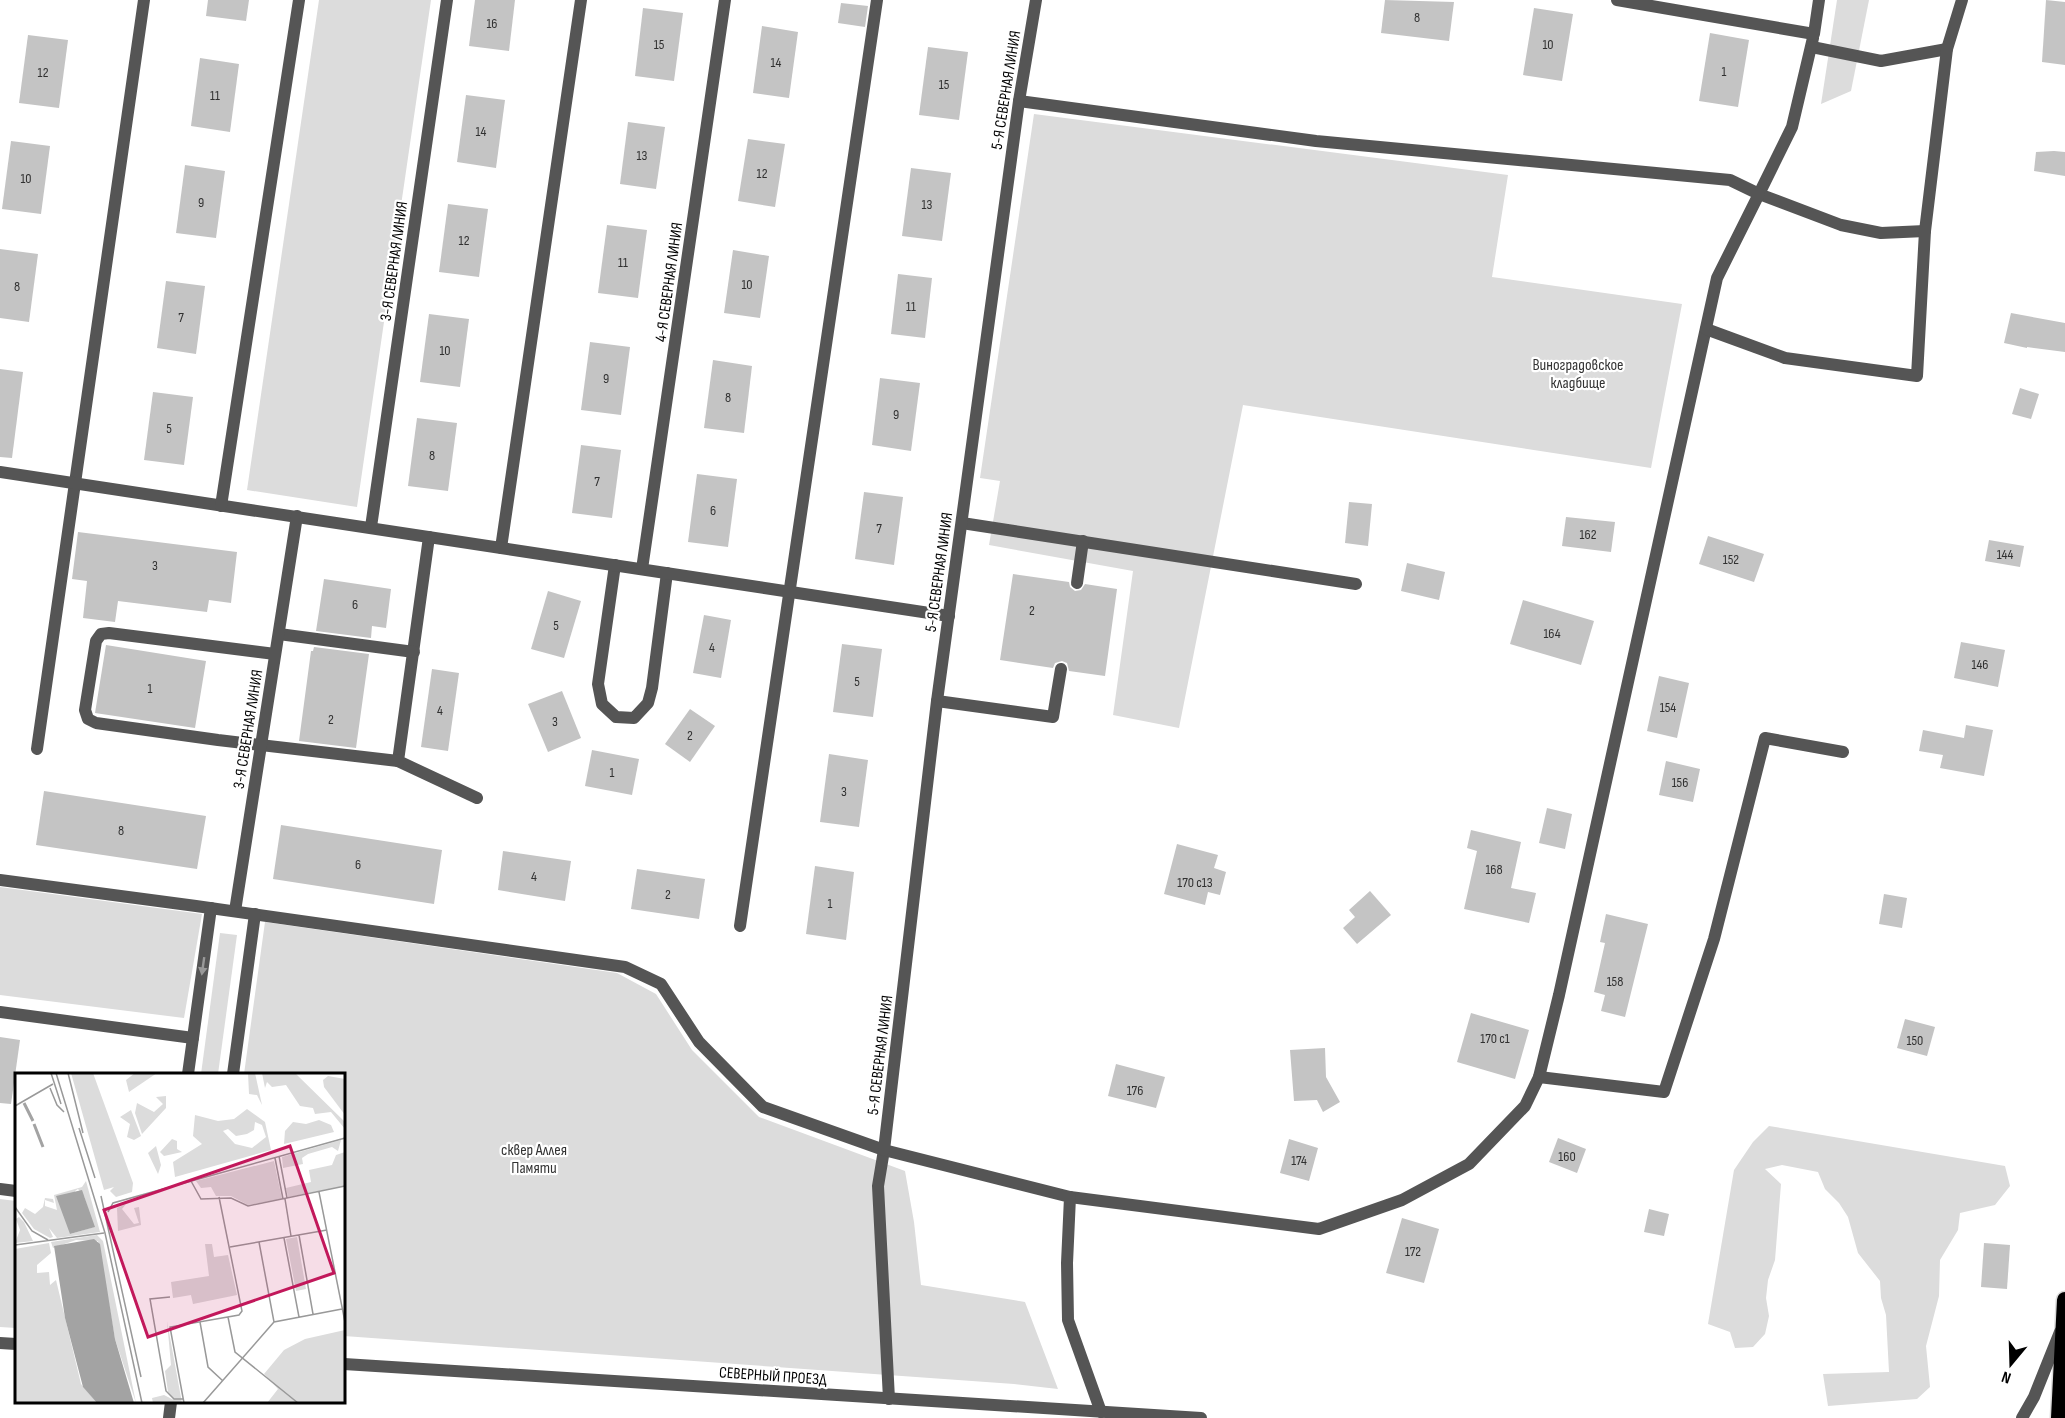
<svg xmlns="http://www.w3.org/2000/svg" width="2065" height="1418" font-family="'Sofia Sans Condensed',sans-serif">
<rect width="100%" height="100%" fill="#fff"/>
<!-- green -->
<g fill="#dcdcdc">
<path d="M319,0H431L357,507L247,490Z"/>
<path d="M1837,0H1869L1851,91L1821,104Z"/>
<path d="M1034,114L1508,175L1492,277L1682,304L1651,468L1243,405L1179,728L1113,715L1133,571L989,545L1000,481L980,478Z"/>
<path d="M0,887L202,914L184,1018L0,995Z"/>
<path d="M265,922L617,973L656,994L692,1050L759,1117L905,1171L914,1222L921,1285L1025,1302L1058,1389L1014,1384L344,1336V1074H244Z"/>
<path d="M220,933L237,935L218,1074H201Z"/>
<path d="M1769,1126L2005,1166L2010,1186L1995,1205L1960,1213L1958,1230L1940,1260L1939,1296L1926,1346L1930,1387L1917,1399L1828,1406L1823,1374L1889,1372L1886,1315L1881,1298L1880,1281L1858,1253L1848,1217L1839,1203L1825,1189L1818,1172L1782,1165L1765,1169L1781,1184L1775,1260L1768,1280L1766,1298L1769,1316L1765,1334L1753,1347L1735,1348L1730,1332L1708,1324L1734,1170L1753,1142Z"/>
<path d="M0,1199L16,1201V1328L0,1327Z"/>
</g>
<!-- building -->
<g fill="#c4c4c4">
<path d="M208,0H249L246,21L206,16Z"/>
<path d="M475,0H515L509,51L469,46Z"/>
<path d="M1385,0L1454,2L1449,41L1381,33Z"/>
<path d="M2046,0L2065,2V65L2042,62Z"/>
<path d="M841,3L868,6L865,27L838,23Z"/>
<path d="M643,8L683,13L674,81L635,76Z"/>
<path d="M1534,8L1573,14L1562,81L1523,75Z"/>
<path d="M762,26L798,32L789,98L753,93Z"/>
<path d="M1710,33L1749,40L1738,107L1699,101Z"/>
<path d="M28,35L68,40L59,108L19,103Z"/>
<path d="M928,47L968,52L959,120L919,115Z"/>
<path d="M200,58L239,64L230,132L191,126Z"/>
<path d="M466,95L505,100L496,168L457,162Z"/>
<path d="M628,122L665,127L656,189L620,184Z"/>
<path d="M748,139L785,144L775,207L738,201Z"/>
<path d="M11,141L50,146L41,214L2,209Z"/>
<path d="M2054,151L2065,152V176L2034,171L2036,152Z"/>
<path d="M185,165L225,171L216,238L176,233Z"/>
<path d="M911,168L951,173L942,241L902,236Z"/>
<path d="M448,204L488,209L479,277L439,272Z"/>
<path d="M607,225L647,230L638,298L598,293Z"/>
<path d="M0,249L38,254L29,322L0,318Z"/>
<path d="M733,250L769,256L760,318L724,313Z"/>
<path d="M898,274L932,278L925,338L891,334Z"/>
<path d="M166,281L205,286L196,354L157,348Z"/>
<path d="M2011,313L2065,323V352L2027,347V348L2004,343Z"/>
<path d="M429,314L469,319L460,387L420,382Z"/>
<path d="M590,342L630,347L621,415L581,410Z"/>
<path d="M713,360L752,366L744,433L704,428Z"/>
<path d="M0,369L23,372L12,458L0,457Z"/>
<path d="M880,378L920,383L911,451L872,445Z"/>
<path d="M2020,388L2039,394L2031,419L2012,414Z"/>
<path d="M153,392L193,397L184,465L144,460Z"/>
<path d="M417,418L457,423L448,491L408,486Z"/>
<path d="M581,445L621,450L612,518L572,513Z"/>
<path d="M697,474L737,479L728,547L688,542Z"/>
<path d="M864,492L903,497L894,565L855,559Z"/>
<path d="M1349,502L1372,504L1368,546L1345,543Z"/>
<path d="M1566,517L1615,522L1611,552L1562,546Z"/>
<path d="M78,532L237,552L231,603L209,600L207,612L118,601L115,622L83,618L87,581L72,579Z"/>
<path d="M1708,536L1764,554L1754,582L1699,564Z"/>
<path d="M1989,540L2024,546L2020,567L1985,561Z"/>
<path d="M1407,563L1445,572L1439,600L1401,591Z"/>
<path d="M1013,574L1069,582L1070,587L1075,591L1081,590L1085,584L1117,589L1105,676L1069,671L1067,663L1062,661L1055,663L1053,668L1000,660Z"/>
<path d="M324,579L391,589L386,628L372,626L371,638L316,631Z"/>
<path d="M548,591L581,601L564,658L531,649Z"/>
<path d="M1523,600L1594,621L1581,665L1510,644Z"/>
<path d="M704,615L731,620L721,678L693,673Z"/>
<path d="M1961,642L2005,650L1998,687L1954,678Z"/>
<path d="M842,644L882,649L873,717L833,712Z"/>
<path d="M106,645L206,661L195,728L95,713Z"/>
<path d="M314,647L369,654L356,748L299,741L311,651H313Z"/>
<path d="M432,669L459,673L448,751L421,747Z"/>
<path d="M1659,676L1689,683L1677,738L1647,731Z"/>
<path d="M562,691L581,738L548,752L528,704Z"/>
<path d="M690,709L715,726L690,762L665,744Z"/>
<path d="M1966,725L1993,730L1984,776L1940,768L1943,755L1919,751L1923,730L1964,738Z"/>
<path d="M592,750L639,759L632,795L585,786Z"/>
<path d="M829,754L868,760L859,827L820,822Z"/>
<path d="M1666,761L1700,769L1693,802L1659,795Z"/>
<path d="M44,791L206,816L197,869L36,845Z"/>
<path d="M1547,808L1572,814L1565,849L1539,843Z"/>
<path d="M281,825L442,850L434,904L273,879Z"/>
<path d="M1471,830L1521,842L1511,888L1536,893L1529,923L1464,909L1477,851L1467,848Z"/>
<path d="M1177,844L1218,855L1214,868L1226,872L1220,895L1208,892L1205,905L1164,894Z"/>
<path d="M503,851L571,861L565,901L498,890Z"/>
<path d="M815,866L854,872L846,940L806,934Z"/>
<path d="M637,869L705,879L699,919L631,909Z"/>
<path d="M1370,891L1391,915L1357,944L1343,928L1355,917L1349,910Z"/>
<path d="M1884,894L1907,898L1902,928L1879,924Z"/>
<path d="M1606,914L1648,924L1625,1017L1601,1011L1605,995L1594,992L1605,943L1600,942Z"/>
<path d="M1471,1013L1529,1030L1515,1079L1457,1062Z"/>
<path d="M1905,1019L1935,1027L1927,1056L1897,1048Z"/>
<path d="M0,1037L20,1040L11,1104L0,1103Z"/>
<path d="M1325,1048L1326,1077L1340,1102L1323,1112L1317,1100L1294,1101L1290,1050Z"/>
<path d="M1116,1064L1165,1077L1156,1108L1108,1096Z"/>
<path d="M1558,1138L1586,1149L1577,1173L1549,1162Z"/>
<path d="M1289,1139L1318,1148L1309,1181L1280,1173Z"/>
<path d="M1649,1209L1669,1214L1664,1236L1644,1232Z"/>
<path d="M1402,1218L1439,1229L1424,1283L1386,1273Z"/>
<path d="M1984,1243L2010,1245L2007,1289L1981,1287Z"/>
</g>
<g fill="none" stroke-linecap="round" stroke-linejoin="round">
<!-- trunk casing -->
<g stroke="#dbdbdb" stroke-width="19">
<path id="trunk" d="M2059,1418L2065,1300"/>
</g>
<!-- service -->
<g stroke="#555" stroke-width="12">
<path d="M1813,38L1792,127L1759,194L1841,225L1881,233L1925,231"/>
<path d="M1019,101L1316,141L1730,180L1759,194L1717,278L1559,995L1539,1077L1525,1106L1469,1164L1402,1200L1319,1229L1070,1197"/>
<path d="M962,523L1356,584"/>
<path d="M429,537L398,761L477,798"/>
<path d="M501,548L581,0"/>
<path d="M615,565L598,684L602,704L616,717L634,718L648,703L652,688L667,573"/>
<path d="M1077,583L1083,541"/>
<path d="M279,634L414,652"/>
<path d="M275,654L109,633L101,634L96,641L85,710L88,719L96,723L218,740L398,761"/>
<path d="M937,701L1053,717L1061,669"/>
<path d="M37,749L144,0"/>
<path d="M740,926L877,0"/>
<path d="M0,1012L193,1038"/>
<path d="M1539,1077L1664,1092L1714,939L1765,738L1843,752"/>
<path d="M884,1150L878,1186L889,1399"/>
<path d="M0,1189L16,1191"/>
<path d="M169,1418L171,1402"/>
</g>
<!-- minor -->
<g stroke="#555" stroke-width="12">
<path d="M1617,0L1814,34L1819,0"/>
<path d="M1812,47L1881,61L1947,49"/>
<path d="M1706,329L1785,358L1917,376L1925,231L1947,49L1962,0"/>
<path d="M0,472L949,616"/>
<path d="M221,506L299,0"/>
<path d="M371,527L447,0"/>
<path d="M642,569L725,0"/>
<path d="M0,880L196,906L625,967L661,984L699,1042L763,1107L884,1150L1070,1197L1067,1263L1068,1320L1101,1412"/>
<path d="M235,911L297,516"/>
<path d="M188,1074L211,908"/>
<path d="M233,1074L255,914"/>
<path d="M884,1150L937,701L1019,101L1036,0"/>
</g>
<!-- tertiary -->
<g stroke="#555" stroke-width="12">
<path d="M0,1343L16,1344"/>
<path d="M344,1364L1201,1418"/>
<path d="M2022,1418L2034,1397L2060,1332"/>
</g>
<!-- trunk -->
<use href="#trunk" stroke="#000" stroke-width="16"/>
</g>
<!-- one-way arrows -->
<defs><path id="oneway-solid" d="M-6-.8H1V-3.2L6.5 0L1 3.2V.8H-6Z" transform="scale(1.5)"/></defs>
<use fill="#999" href="#oneway-solid" transform="translate(203 966) rotate(98)"/>
<g text-anchor="middle" stroke-width="4.5" stroke-linejoin="round" paint-order="stroke">
<!-- number labels -->
<g font-size="14" fill="#313131">
<text x="1417" y="22">8</text>
<text x="492" y="28">16</text>
<text x="659" y="49">15</text>
<text x="1548" y="49">10</text>
<text x="776" y="67">14</text>
<text x="1724" y="76">1</text>
<text x="43" y="77">12</text>
<text x="944" y="89">15</text>
<text x="215" y="100">11</text>
<text x="481" y="136">14</text>
<text x="642" y="160">13</text>
<text x="762" y="178">12</text>
<text x="26" y="183">10</text>
<text x="201" y="207">9</text>
<text x="927" y="209">13</text>
<text x="464" y="245">12</text>
<text x="623" y="267">11</text>
<text x="747" y="289">10</text>
<text x="17" y="291">8</text>
<text x="911" y="311">11</text>
<text x="181" y="322">7</text>
<text x="445" y="355">10</text>
<text x="606" y="383">9</text>
<text x="728" y="402">8</text>
<text x="896" y="419">9</text>
<text x="169" y="433">5</text>
<text x="432" y="460">8</text>
<text x="597" y="486">7</text>
<text x="713" y="515">6</text>
<text x="879" y="533">7</text>
<text x="1588" y="539">162</text>
<text x="2005" y="559">144</text>
<text x="1731" y="564">152</text>
<text x="155" y="570">3</text>
<text x="355" y="609">6</text>
<text x="1032" y="615">2</text>
<text x="556" y="630">5</text>
<text x="1552" y="638">164</text>
<text x="712" y="652">4</text>
<text x="1980" y="669">146</text>
<text x="857" y="686">5</text>
<text x="150" y="693">1</text>
<text x="1668" y="712">154</text>
<text x="440" y="715">4</text>
<text x="331" y="724">2</text>
<text x="555" y="726">3</text>
<text x="690" y="740">2</text>
<text x="612" y="777">1</text>
<text x="1680" y="787">156</text>
<text x="844" y="796">3</text>
<text x="121" y="835">8</text>
<text x="358" y="869">6</text>
<text x="1494" y="874">168</text>
<text x="534" y="881">4</text>
<text x="1195" y="887">170 с13</text>
<text x="668" y="899">2</text>
<text x="830" y="908">1</text>
<text x="1615" y="986">158</text>
<text x="1495" y="1043">170 с1</text>
<text x="1915" y="1045">150</text>
<text x="1135" y="1095">176</text>
<text x="1567" y="1161">160</text>
<text x="1299" y="1165">174</text>
<text x="1413" y="1256">172</text>
</g>
<!-- street labels -->
<g font-size="16" fill="#000" stroke="#fff">
<text transform="translate(1005 90) rotate(-81)" y="6">5-Я СЕВЕРНАЯ ЛИНИЯ</text>
<text transform="translate(393 261) rotate(-82)" y="6">3-Я СЕВЕРНАЯ ЛИНИЯ</text>
<text transform="translate(668 282) rotate(-82)" y="6">4-Я СЕВЕРНАЯ ЛИНИЯ</text>
<text transform="translate(938 572) rotate(-82)" y="6">5-Я СЕВЕРНАЯ ЛИНИЯ</text>
<text transform="translate(247 729) rotate(-81)" y="6">3-Я СЕВЕРНАЯ ЛИНИЯ</text>
<text transform="translate(879 1055) rotate(-83)" y="6">5-Я СЕВЕРНАЯ ЛИНИЯ</text>
<text transform="translate(773 1375) rotate(4)" y="6">СЕВЕРНЫЙ ПРОЕЗД</text>
</g>
<!-- park labels -->
<g font-size="16" fill="#333" stroke="#fff">
<text x="1578" y="370">Виноградовское<tspan x="1578" dy="18">кладбище</tspan></text>
<text x="534" y="1155">сквер Аллея<tspan x="534" dy="18">Памяти</tspan></text>
</g>
</g>
<!-- overview -->
<g transform="translate(15 1073)">
<rect width="330" height="330" fill="#fff"/>
<path d="M56,0H78L118,110L117,119L101,124L95,118L99,114L89,117ZM120,0H142L114,19L111,7ZM233,0H240L247,32L242,22L234,21ZM247,0H280L330,49V56L316,39L300,41L298,35L285,33L271,12L257,14L252,9L250,15ZM313,3L330,6V42L309,14L308,7ZM151,23V35L127,61L120,40L122,30L139,39L148,31L141,24ZM232,36L250,49L256,77L160,104L158,89L187,71L178,63L180,42L203,48L219,46ZM240,49L247,52L251,64L237,75L220,71L208,58L213,56L221,63L232,61L239,57ZM116,37L126,63L119,67L112,64L115,51L105,44ZM304,47L316,52L319,59L269,71L270,58L278,49L291,51ZM157,66L162,68V76L167,79L149,83L145,79ZM326,67L323,78L317,74L293,81L287,85L288,91L268,95L267,84ZM141,73L146,92L143,101L133,80ZM330,79L329,113L273,124L271,115L296,109L294,97L317,92L321,82ZM259,88L267,126L233,132L216,123H201L196,114L186,115L181,108ZM71,108L85,159L42,165L34,155L38,164L35,165L19,156L7,140L10,135L20,141L28,134L30,125L38,126L39,130L30,127V133L42,137L39,122L67,114ZM63,116L69,123L79,154L55,161L60,118ZM111,131L107,136L119,151L124,150L119,135L124,134L126,152L103,158L102,135ZM4,144L9,149L18,168L0,170L5,157L1,146ZM82,162L88,168L121,330L100,266L83,168L61,167L38,175L36,169ZM282,164L291,216L281,218L271,166ZM34,170L36,180L22,192V200L34,199L35,212L41,207L66,311L82,330H0V176ZM190,171H197L199,184L213,182L222,222L178,231L176,222L158,225L156,209L194,203ZM152,248L167,330H138L137,325L149,322L159,327L153,319L150,298L156,292ZM330,257V330H252L263,316L249,301L269,277L290,266Z" fill="#dcdcdc" fill-rule="evenodd"/>
<path d="M67,117L80,154L55,161L41,123ZM79,166L85,171L100,266L119,330H82L68,314L50,245L39,173Z" fill="#a3a3a3"/>
<path fill="none" stroke="#a3a3a3" stroke-width="3" d="M9,30L18,48M19,51L28,74"/>
<path fill="none" stroke="#999" stroke-width="1.5" d="M36,0L46,31M41,0L90,160L127,330M53,0L68,60M35,15L42,32L49,39M0,33L38,11M64,55L80,105M264,83L272,125M260,85L268,126M176,108L186,126L216,125L233,133L330,113M304,119L330,249M86,123L126,304M270,126L276,163M0,134L17,158L33,167M93,139L98,130L330,65M284,162L298,241M269,165L284,244M244,169L259,249M0,172L89,160M215,174L312,157M155,224L135,226L151,318L159,326H168M213,244L220,279L283,330M185,249L193,294L208,308M169,330L155,254L224,242L227,238L204,124M188,330L259,249L327,236"/>
<path fill="#c2185b" fill-opacity="0.15" stroke="#c2185b" stroke-width="3" d="M275,73L319,200L133,264L89,137Z"/>
<rect width="330" height="330" fill="none" stroke="#000" stroke-width="3"/>
</g>
<!-- north arrow -->
<g transform="translate(2011 1364) rotate(199)" stroke="#ffffff" stroke-width="4.5" paint-order="stroke">
<path d="M0-4.5L10 22L0 15L-10 22Z" fill="#000000"/>
<text y="-9" font-size="16" font-weight="bold" text-anchor="middle" fill="#000000">N</text>
</g>
</svg>
